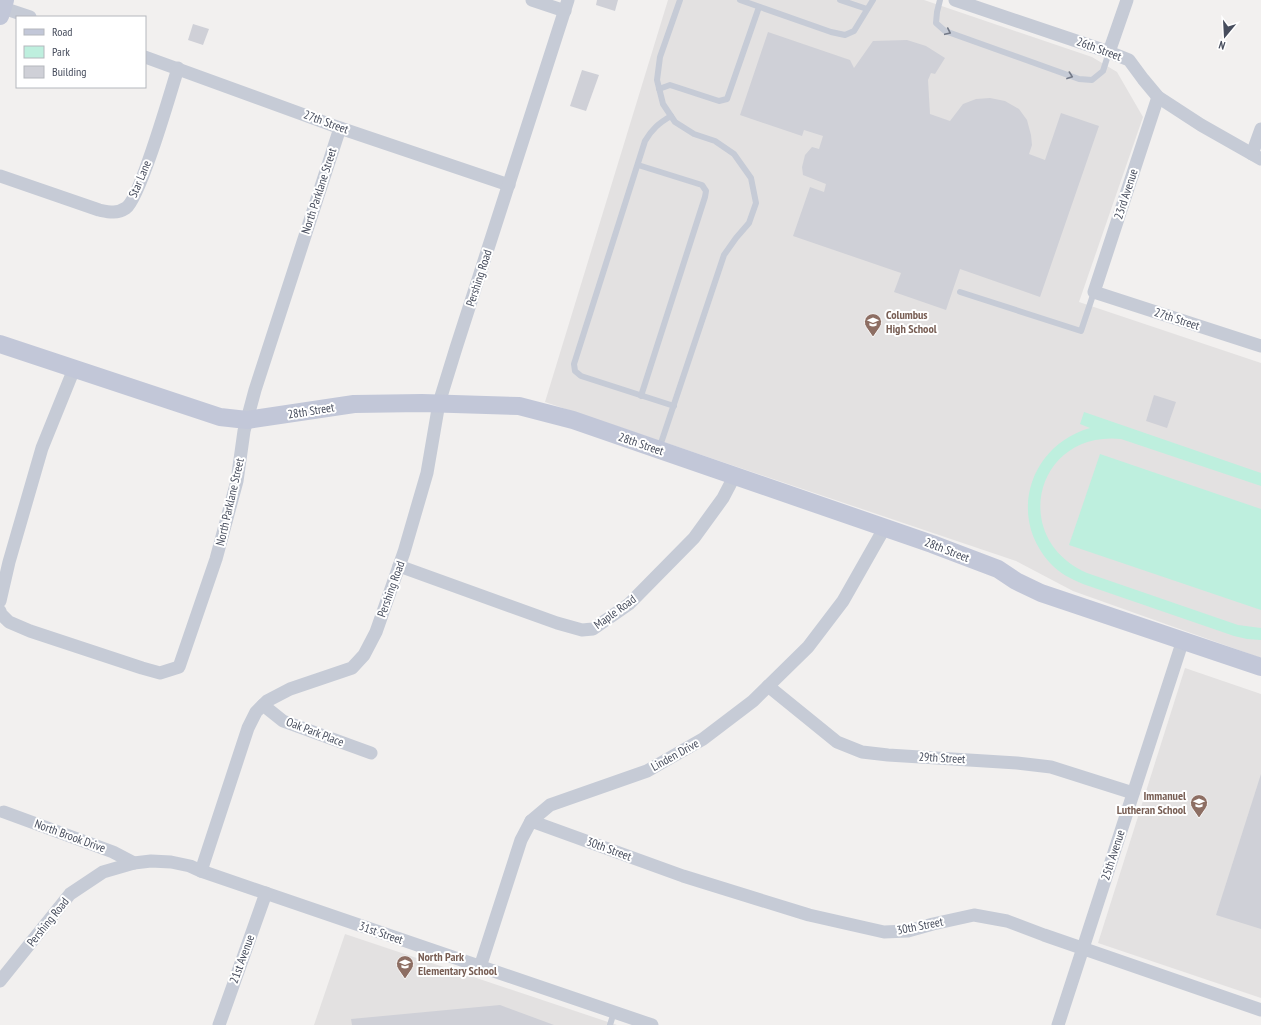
<svg xmlns="http://www.w3.org/2000/svg" width="1261" height="1025" font-family="'PT Sans Narrow',sans-serif">
<rect width="100%" height="100%" fill="#f2f0ef"/>
<!-- education -->
<g fill="#e3e1e1">
<path d="M668,0H924L1092,57L1117,72L1143,117L1079,302L1261,363V658L1073,591L1016,561L545,402Z"/>
<path d="M1185,668L1261,694V998L1098,943Z"/>
<path d="M345,934L617,1025H314Z"/>
</g>
<!-- green -->
<g fill="#beefde">
<path d="M1084,412L1261,473V486L1121,439C1036,430 1008,538 1087,573L1238,625L1261,628V640L1247,639L1234,636L1083,584C1071,579 1059,573 1050,563C1007,516 1030,445 1090,428L1080,424Z"/>
<path d="M1100,454L1261,509V610L1069,545Z"/>
</g>
<!-- building -->
<g fill="#cfd0d7">
<path d="M597,0H618L615,11L596,5Z"/>
<path d="M193,24L209,29L203,45L188,40Z"/>
<path d="M768,32L850,60L854,68L873,41L907,40L926,46L945,58L935,74L931,73L928,80L930,114L950,121L963,104L976,99L990,98L1005,101L1019,109L1027,120L1031,135L1032,145L1029,154L1045,160L1061,113L1099,126L1040,297L960,269L946,310L894,292L901,273L793,236L810,187L824,192L826,184L803,175L802,167L805,155L812,147L819,149L823,136L804,130L802,136L740,115Z"/>
<path d="M582,70L599,75L586,111L570,106Z"/>
<path d="M1154,395L1176,402L1167,428L1146,421Z"/>
<path d="M1261,774V929L1216,915Z"/>
<path d="M500,1005L554,1025H352L351,1019Z"/>
</g>
<g fill="none" stroke-linecap="round" stroke-linejoin="round">
<!-- lane -->
<g stroke="#c6cbd6" stroke-width="6">
<path d="M740,0L831,32L845,35L854,31L873,0"/>
<path d="M840,0L867,9"/>
<path d="M940,0L937,12L936,23L945,31L1079,79L1092,80L1103,71L1109,52"/>
<path d="M659,89L670,85L719,101L727,99L759,7"/>
<path d="M671,116C659,123 652,129 645,141L574,364L575,371L581,376L674,406"/>
<path d="M638,165L702,185L706,191L705,197L641,396"/>
<path d="M960,292L1081,331L1094,292"/>
<path d="M659,449L724,255L736,238L749,223L756,203L751,178L734,154L715,141L694,134L675,122L663,104L657,80L660,57L680,0"/>
<path d="M610,1025L614,1012"/>
</g>
<!-- street -->
<g stroke="#c6cbd6" stroke-width="13">
<path d="M532,0L565,11"/>
<path d="M955,0L1109,52L1129,60L1143,79L1158,97L1201,125L1261,159"/>
<path d="M0,7L30,17"/>
<path d="M1109,52L1127,0"/>
<path d="M145,57L340,128L509,185"/>
<path d="M1158,97L1094,292L1261,346"/>
<path d="M1252,154L1261,129"/>
<path d="M0,176L99,210C109,212 117,214 126,208C140,198 171,91 178,68"/>
<path d="M399,566L557,623L582,630L593,629L629,604L694,538L723,498L735,475"/>
<path d="M0,601L9,562L42,448L74,369"/>
<path d="M0,611L1,614L9,622L30,631L142,668L160,673L179,667L216,559L237,481L244,431L255,390L340,128"/>
<path d="M768,686L837,742L862,752L888,755L1017,763L1051,767L1133,793"/>
<path d="M263,705L283,721L371,753"/>
<path d="M4,812L113,852L134,863"/>
<path d="M531,821L683,876L809,915L884,932L908,931L933,924L974,915L1007,921L1044,935L1261,1010"/>
<path d="M201,871L652,1025"/>
<path d="M480,967L521,840L531,821L550,805L647,771L703,739L753,701L808,647L843,601L885,527"/>
<path d="M0,981L70,894L103,872L134,863L151,861L171,862L190,866L201,871L248,728L256,712L267,701L290,689L352,668L364,655L376,632L404,552L427,473L439,403L456,348L568,0"/>
<path d="M219,1025L266,893"/>
<path d="M1058,1025L1183,640"/>
</g>
<!-- secondary -->
<g stroke="#c2c7d8" stroke-width="18">
<path d="M0,16L5,0"/>
<path d="M0,344L220,417L247,420L354,404L422,403L519,406L573,420L932,544L998,569L1016,581L1041,593L1261,667"/>
</g>
</g>
<!-- one-way arrows -->
<defs><path id="oneway-chevron" d="M-2-3.5L2.5 0L-2 3.5" fill="none" stroke-width="1.6" stroke-linecap="round" stroke-linejoin="round"/></defs>
<g stroke="#737987">
<use href="#oneway-chevron" transform="translate(948 32) rotate(25)"/>
<use href="#oneway-chevron" transform="translate(1070 76) rotate(20)"/>
</g>
<!-- icons -->
<defs>
<g id="school-pin" transform="scale(0.9)"><path d="M0 17L-7.5 6A9.5 9.5 0 1 1 7.5 6Z" fill="#8d6e63" stroke="#fff"/><path d="M0-5L7-2L0 1L-7-2ZM-4 1L0 2.5L4 1V4Q0 6-4 4Z" fill="#fff"/></g>
</defs>
<g fill-rule="evenodd">
<use href="#school-pin" x="873" y="322"/>
<use href="#school-pin" x="1199" y="803"/>
<use href="#school-pin" x="405" y="964"/>
</g>
<g text-anchor="middle" stroke-width="4" stroke-linejoin="round" paint-order="stroke">
<!-- street labels -->
<g font-size="12" fill="#474d5d" stroke="#fff">
<text transform="translate(1099 49) rotate(20)" y="4">26th Street</text>
<text transform="translate(326 122) rotate(20)" y="4">27th Street</text>
<text transform="translate(140 179) rotate(-67)" y="4">Star Lane</text>
<text transform="translate(319 191) rotate(-72)" y="4">North Parklane Street</text>
<text transform="translate(1126 194) rotate(-72)" y="4">23rd Avenue</text>
<text transform="translate(479 278) rotate(-72)" y="4">Pershing Road</text>
<text transform="translate(1177 319) rotate(18)" y="4">27th Street</text>
<text transform="translate(311 411) rotate(-9)" y="4">28th Street</text>
<text transform="translate(641 444) rotate(19)" y="4">28th Street</text>
<text transform="translate(230 502) rotate(-77)" y="4">North Parklane Street</text>
<text transform="translate(947 550) rotate(21)" y="4">28th Street</text>
<text transform="translate(391 589) rotate(-70)" y="4">Pershing Road</text>
<text transform="translate(615 612) rotate(-36)" y="4">Maple Road</text>
<text transform="translate(315 732) rotate(21)" y="4">Oak Park Place</text>
<text transform="translate(675 755) rotate(-29)" y="4">Linden Drive</text>
<text transform="translate(942 758) rotate(3)" y="4">29th Street</text>
<text transform="translate(70 836) rotate(20)" y="4">North Brook Drive</text>
<text transform="translate(609 849) rotate(20)" y="4">30th Street</text>
<text transform="translate(1113 855) rotate(-72)" y="4">25th Avenue</text>
<text transform="translate(48 922) rotate(-51)" y="4">Pershing Road</text>
<text transform="translate(920 926) rotate(-11)" y="4">30th Street</text>
<text transform="translate(381 933) rotate(19)" y="4">31st Street</text>
<text transform="translate(242 959) rotate(-70)" y="4">21st Avenue</text>
</g>
<!-- education labels -->
<g font-size="12" font-weight="bold" fill="#785e54" stroke="#fff" text-anchor="start">
<text x="886" y="319">Columbus<tspan x="886" dy="14">High School</tspan></text>
<text x="1186" y="800" text-anchor="end">Immanuel<tspan x="1186" dy="14">Lutheran School</tspan></text>
<text x="418" y="961">North Park<tspan x="418" dy="14">Elementary School</tspan></text>
</g>
</g>
<!-- legend -->
<rect x="16" y="16" width="130" height="72" fill="#ffffff" stroke="#b5b8be"/>
<rect x="24" y="29" width="20" height="6" fill="#c2c7d8" stroke="#b5b8be"/>
<text x="52" y="36" font-size="12" fill="#474d5d">Road</text>
<rect x="24" y="46" width="20" height="12" fill="#beefde" stroke="#b5b8be"/>
<text x="52" y="56" font-size="12" fill="#474d5d">Park</text>
<rect x="24" y="66" width="20" height="12" fill="#cfd0d7" stroke="#b5b8be"/>
<text x="52" y="76" font-size="12" fill="#474d5d">Building</text>
<!-- north arrow -->
<g transform="translate(1225 36) rotate(198)" stroke="#ffffff" stroke-width="3" paint-order="stroke">
<path d="M0-3L7 15L0 10L-7 15Z" fill="#474d5d"/>
<text y="-6" font-size="11" font-weight="bold" text-anchor="middle" fill="#474d5d">N</text>
</g>
</svg>
